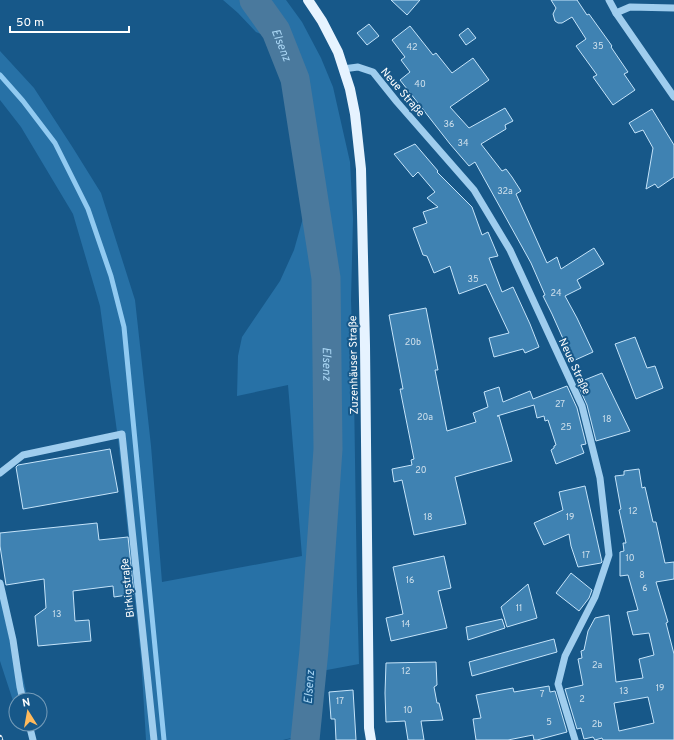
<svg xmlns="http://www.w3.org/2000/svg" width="674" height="740" font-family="Overpass,sans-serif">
<rect width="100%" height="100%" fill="#175889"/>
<!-- green -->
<g fill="#2771a6">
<path d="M223,0H286L302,22L321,58L333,87L350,162L353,219L351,300L354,393L357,591L359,664L316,672L307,740H286L303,735L283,740H146L141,658L118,439L100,306L73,214L21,127L0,100V51L34,88L73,148L101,193L135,300L151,446L162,582L302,556L288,385L237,396L238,356L242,337L280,281L294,250L309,197L289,78L275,40L256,32L238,13Z"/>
<path d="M0,595L15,665L22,673L28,700H16V710L0,661Z"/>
</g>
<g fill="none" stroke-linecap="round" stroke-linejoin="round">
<!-- stream -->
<path stroke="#91caf1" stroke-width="5" d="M0,75L23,101L55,143L88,209L111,276L124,327L164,740"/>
<!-- river -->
<path stroke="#4a799d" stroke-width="29" id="s1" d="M254,0L276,31L295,79L326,278L328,449L314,650L305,740"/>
</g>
<!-- building -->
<g fill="#3f82b2" stroke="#c5e4fa" fill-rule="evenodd">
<path d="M391,0H420L407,15Z"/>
<path d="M551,0H577L587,15L589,14L612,46L611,47L628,72L624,74L635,90L613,105L593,77L597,75L576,46L586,39L572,17L562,23H558L555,21L553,14L556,8Z"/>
<path d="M369,24L379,36L367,45L357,33Z"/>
<path d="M410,26L433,55L436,53L452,73L473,58L489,80L450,107L469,128L505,108L513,121L505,125L506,129L481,144L502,171L506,169L512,177L521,191L516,194L530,225L547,263L557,257L561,269L594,248L604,264L577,280L581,288L565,296L577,318L593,352L573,361L552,314L543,296L545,295L531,263L475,162L469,166L450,144L400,80L410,72L401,60L405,57L392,40Z"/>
<path d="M468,28L476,38L466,45L459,35Z"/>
<path d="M652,109L674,145V177L658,188L655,184L646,189L653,148L643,130L635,133L629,123Z"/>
<path d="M415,144L438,171L437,172L472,207L482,235L488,232L498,256L489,258L502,292L513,287L530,324L539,347L525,353L523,349L494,357L489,338L509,333L486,284L459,294L450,266L434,273L427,256L423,255L413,228L427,223L423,212L438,207L427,198L435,192L418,172L413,177L394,154Z"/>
<path d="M426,308L438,370H435L447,431L476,422L473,413L488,407L484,392L499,387L503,402L530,391L533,399L567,386L577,408L586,444L581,445L584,453L556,464L551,450L554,448V446L556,445L548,420L545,421L544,416L537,418L534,405L497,416H499L512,461L455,477L466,524L414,535L402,480L394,482L392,469L412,465L411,460L414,459L400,389H403L389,315Z"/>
<path d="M635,337L647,368L655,366L663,388L636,399L615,344Z"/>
<path d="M602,373L630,431L596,441L587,405L577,383Z"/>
<path d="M110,449L118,492L23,509L16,467L18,465Z"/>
<path d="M639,469L642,488L645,487L653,522H656L665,563L674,562V579L656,582L668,622L666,623L674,654V740H603L602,738L595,740L593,737L584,739L581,728L577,729L565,689L583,685L578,659L582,658L581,651L584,650L588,631L595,618L609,615L616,682L643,678L639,659L654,655L649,633L633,635L627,612L638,610L628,575L620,576V552L624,551L623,543H626L619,510L621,509L615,476L624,475V471ZM648,697L654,723L619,731L614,703Z"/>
<path d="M585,486L602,562L601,563L578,567L571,546L569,534L544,545L534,523L563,510L559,492Z"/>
<path d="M97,523L99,540L128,537L134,594L114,597L113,586L73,591L75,621L89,620L91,641L38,646L35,616L46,608L44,579L6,585L0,546V533Z"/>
<path d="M444,556L451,588L438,591L447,628L391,641L386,618L403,614L393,567Z"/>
<path d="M571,573L592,590L589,598L579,611L556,593Z"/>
<path d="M528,584L537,618L507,627L501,607Z"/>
<path d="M502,619L505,628L468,640L466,627Z"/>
<path d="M554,639L557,652L472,676L469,662Z"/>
<path d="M436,662L437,685L434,687L437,703H439L443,720L421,721L424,740H408L405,721L386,722L385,693L386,663Z"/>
<path d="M549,686L550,692L555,691L567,732L537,740H534L533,735L508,740H476L473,719L481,718L476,695L513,688L514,692Z"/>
<path d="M353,690L356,740H336L335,719H331L329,692Z"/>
</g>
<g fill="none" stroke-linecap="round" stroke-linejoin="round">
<!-- minor -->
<g stroke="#9fcdee" stroke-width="7">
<path d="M609,0L616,13L674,97"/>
<path d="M616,13L630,7L674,8"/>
<path d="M343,69L358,67L373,72L397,102L474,190L510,250L582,406L600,478L609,555L595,597L565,656L558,684L575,740"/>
<path d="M0,473L23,455L122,434L154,740"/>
<path d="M0,583L13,640L20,687L23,700"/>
<path d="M29,724L33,740"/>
</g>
<!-- major -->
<path stroke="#e6f3ff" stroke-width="10" d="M308,0L322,21L338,52L350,89L355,114L361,169L365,345L369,728L371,740"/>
<!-- rail casing -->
<g stroke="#fff" stroke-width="4.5">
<path id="rail" d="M0,737L1,740"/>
</g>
<!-- rail -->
<use href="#rail" stroke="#175889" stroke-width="3" stroke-dasharray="9" stroke-linecap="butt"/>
</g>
<g text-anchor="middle" stroke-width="4" stroke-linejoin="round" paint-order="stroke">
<!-- number labels -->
<g font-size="9" fill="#cfe0ec">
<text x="598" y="49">35</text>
<text x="412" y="50">42</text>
<text x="420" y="87">40</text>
<text x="449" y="127">36</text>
<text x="463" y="146">34</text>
<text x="505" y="194">32a</text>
<text x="473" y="282">35</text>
<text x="556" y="296">24</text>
<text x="413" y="345">20b</text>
<text x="560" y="407">27</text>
<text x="425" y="420">20a</text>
<text x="607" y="422">18</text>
<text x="566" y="430">25</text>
<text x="421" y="473">20</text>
<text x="633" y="514">12</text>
<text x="428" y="520">18</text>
<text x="570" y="520">19</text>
<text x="586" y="558">17</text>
<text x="630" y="561">10</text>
<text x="642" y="578">8</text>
<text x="410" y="583">16</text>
<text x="645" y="591">6</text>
<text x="519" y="611">11</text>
<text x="57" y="617">13</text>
<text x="406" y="627">14</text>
<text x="597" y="668">2a</text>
<text x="406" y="674">12</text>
<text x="660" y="691">19</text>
<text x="624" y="694">13</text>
<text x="542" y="697">7</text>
<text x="582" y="702">2</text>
<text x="340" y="704">17</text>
<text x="408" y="713">10</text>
<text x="549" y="725">5</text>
<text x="597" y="727">2b</text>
</g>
<!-- street labels -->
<g font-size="11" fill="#fff" stroke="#175889">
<text transform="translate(403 92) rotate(49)" y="4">Neue Straße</text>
<text transform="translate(353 365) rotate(-91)" y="4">Zuzenhäuser Straße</text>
<text transform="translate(575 366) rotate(65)" y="4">Neue Straße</text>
<text transform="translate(127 588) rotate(-96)" y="4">Birkigstraße</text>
</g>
<!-- water labels -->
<g font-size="12" font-style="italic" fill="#abd7f5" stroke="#175889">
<text dy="4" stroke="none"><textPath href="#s1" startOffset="53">Elsenz</textPath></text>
<text dy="4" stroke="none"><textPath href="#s1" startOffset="377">Elsenz</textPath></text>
<text transform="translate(309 687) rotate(-86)" y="4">Elsenz</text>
</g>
</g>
<!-- north arrow -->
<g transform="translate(28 712) rotate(349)"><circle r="19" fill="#175889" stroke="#749bb8"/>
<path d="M0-3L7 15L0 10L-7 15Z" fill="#ffba5c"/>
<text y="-6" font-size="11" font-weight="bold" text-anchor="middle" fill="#ffffff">N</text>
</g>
<!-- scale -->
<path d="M10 26v6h119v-6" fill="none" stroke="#ffffff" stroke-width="2"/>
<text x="16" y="26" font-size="12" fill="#ffffff" stroke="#175889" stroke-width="3" paint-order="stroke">50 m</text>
</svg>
